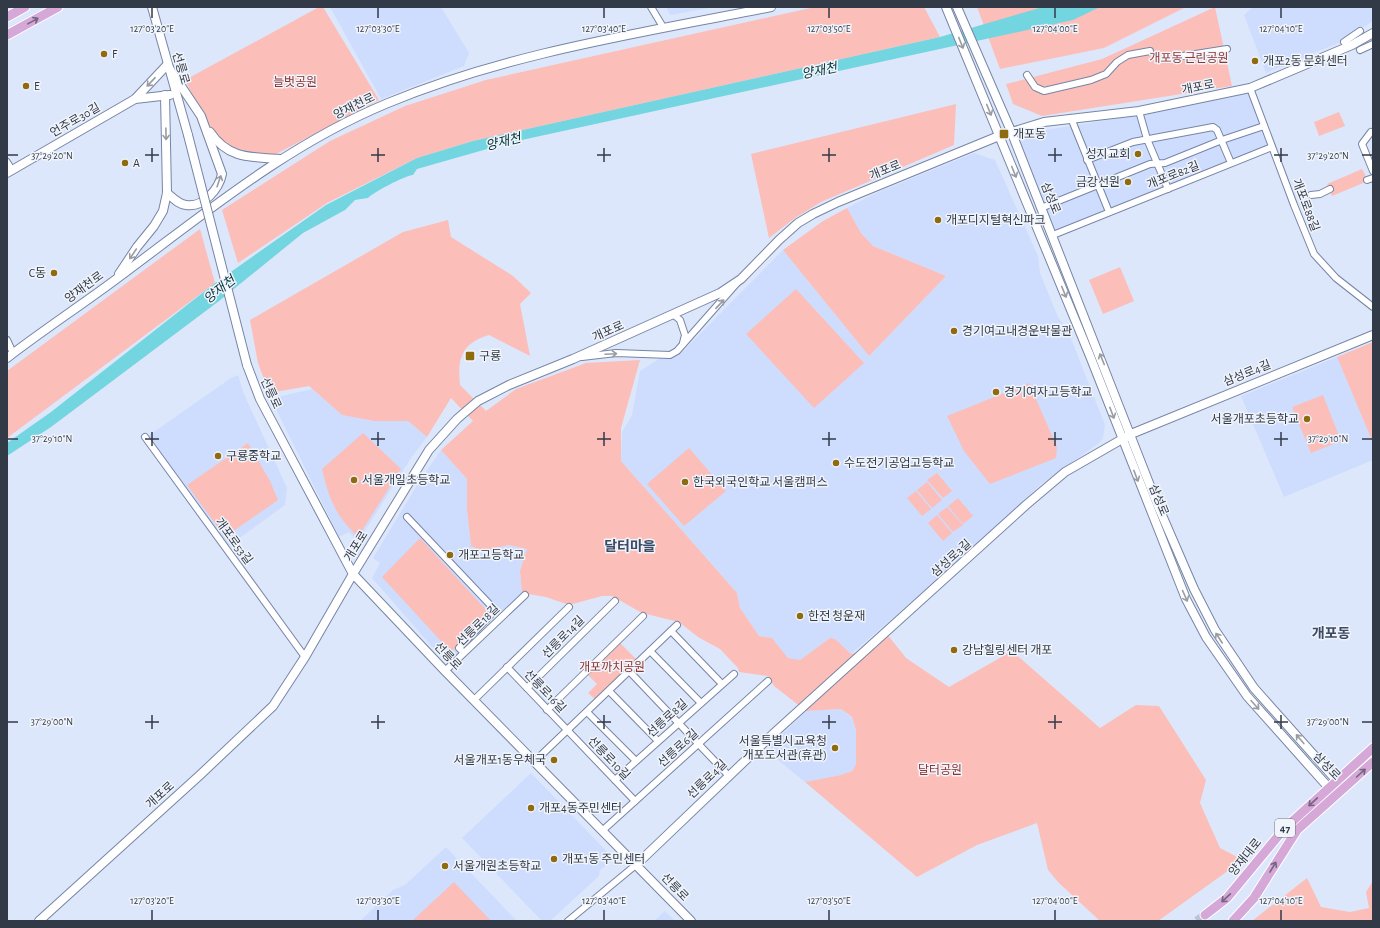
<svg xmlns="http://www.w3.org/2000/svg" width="1380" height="928" font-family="'Alegreya Sans','Noto Sans KR',sans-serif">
<rect width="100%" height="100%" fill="#dde7fb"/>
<!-- built -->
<g fill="#ceddfe">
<path d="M330,7H441L469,53L464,66L381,99Z"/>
<path d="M666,7H715L670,15Z"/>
<path d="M1253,7H1373V21L1343,41L1266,73L1244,15Z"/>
<path d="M1250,91L1270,147L1055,232L1014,135L1145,114Z"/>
<path d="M974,153L995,160L1030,238L1038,256L1040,273L1058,317L1068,331L1105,425L1103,438L1099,443L1040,485L986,537L851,654L835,639L830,638L800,660L788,658L772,638L759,636L740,608L737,593L621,461L622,432L632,415L640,371L662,357L684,350L783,250L869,356L946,276L873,246L861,233L847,208L876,193Z"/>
<path d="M1337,357L1373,443V460L1284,497L1241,396Z"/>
<path d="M238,375L244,394L287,488L285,505L230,545H226L148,436L231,378Z"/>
<path d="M312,389L342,415L374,421H408L427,437L411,458L359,540H356L349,532L339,537L275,407L273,398Z"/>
<path d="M441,450L467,479V509L471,546L482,551L509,545L527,549L520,571L522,593L486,626L449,666L372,578L380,563L373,558L419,482Z"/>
<path d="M841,709L852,718L856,730V764L852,771L841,775L805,782L766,750L806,711Z"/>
<path d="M531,773L614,859L600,870L599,876L550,921H542L462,838Z"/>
<path d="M446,847L516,920L515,921H360L393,890L405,885Z"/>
<path d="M665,911L675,921H654Z"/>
</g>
<!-- green -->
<g fill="#fcbeb8">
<path d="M319,7H323L379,100L276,154L258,156L237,154L214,138L185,80Z"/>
<path d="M815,7H924L940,37L473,141L417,158L327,203L238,263L222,210L330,141L405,106L486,80Z"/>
<path d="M977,7H1186L1104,48L1000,69Z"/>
<path d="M1215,7L1232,86L1042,116L1013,104L1006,84L1102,59Z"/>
<path d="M956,104L954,145L821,202L795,218L769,238L751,154Z"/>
<path d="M1339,112L1345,126L1319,136L1314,122Z"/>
<path d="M1362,169L1368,181L1332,196L1327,184Z"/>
<path d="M847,208L861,233L873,246L946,276L869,356L783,250L823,221Z"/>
<path d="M448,220L451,237L513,276L531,293L520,304L530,356L489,335C462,343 457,358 460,385L486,411L516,389L586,363L640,360L621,428V461L737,593L740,608L759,636L772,638L788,658L800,660L830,638L835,639L851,654L867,649L887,634L906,658L949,687L1012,651L1100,728L1136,705L1159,706L1206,780L1200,803L1220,848L1243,860L1158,921H1100L1059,883L1048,870L1037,823L977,845L917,877L805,782L841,775L852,771L856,764V730L852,717L841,709L806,711L774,686L768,676L739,672L738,668L720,649L698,637L679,622L642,613L612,596H602L569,605L546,597L522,593L520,571L527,549L509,545L482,551L471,546L467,509V479L441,450L473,421L451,398L427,437L408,421H374L342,415L309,386L269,393L258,363L250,320L403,232Z"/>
<path d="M200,229L215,283L7,438V371Z"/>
<path d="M1120,267L1134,301L1103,314L1089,280Z"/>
<path d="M796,289L864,363L814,408L746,334Z"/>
<path d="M1373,342V443L1337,357Z"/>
<path d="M1029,383L1057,447L1056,458L990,484L964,451L947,416Z"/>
<path d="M1323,395L1341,441L1311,453L1292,407Z"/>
<path d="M363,433L401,469L358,537C335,515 329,499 322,469Z"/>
<path d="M248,443L270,481L278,500L225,537L187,485Z"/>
<path d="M689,448L726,491L684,526L647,484Z"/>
<path d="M937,473L952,491L943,498L927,480Z"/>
<path d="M927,482L942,500L932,508L917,490Z"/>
<path d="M916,491L931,509L922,516L907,498Z"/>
<path d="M958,498L973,516L963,524L948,506Z"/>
<path d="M947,507L963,525L953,532L938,514Z"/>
<path d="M937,515L952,533L943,541L928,523Z"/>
<path d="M420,538L489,613L451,652L382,577Z"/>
<path d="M620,643L637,660L596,700L588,693L597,684L587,674Z"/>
<path d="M1307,878L1321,907L1350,912L1369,908L1366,892L1373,881V921H1252Z"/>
<path d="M454,882L491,921H412Z"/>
</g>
<!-- water -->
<path fill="#73d5e0" d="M1043,7H1100L1073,20L508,143L417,169L413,175C404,176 374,192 368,198L355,200L345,210L303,233L219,301L51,427L7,456V443L51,412L215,283L326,205L417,158L473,141L940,37Z"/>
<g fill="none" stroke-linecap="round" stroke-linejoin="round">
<!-- primary-tunnel -->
<path stroke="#bbc4d7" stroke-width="9" stroke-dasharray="9 4.5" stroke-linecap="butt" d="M1197,921L1205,915"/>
<!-- street casing -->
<g stroke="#7785a5" stroke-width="8">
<g id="street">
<path d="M651,7L663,27"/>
<path d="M1344,42L1360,31"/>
<path d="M1360,50L1373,44"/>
<path d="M1183,56L1227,49"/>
<path d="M1027,75L1035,87L1044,91L1091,80L1106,74L1117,62L1128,55L1150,51"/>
<path d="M1250,88L1294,205L1314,254L1336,278L1373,307"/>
<path d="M1139,111L1147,139L1168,189"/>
<path d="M1071,118L1109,212"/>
<path d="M1371,132L1362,144L1373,171"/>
<path d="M1087,160L1133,142L1213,127L1217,130L1231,163"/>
<path d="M7,162L12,170"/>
<path d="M1367,180L1373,178"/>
<path d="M1311,195L1320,194L1330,189"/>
<path d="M1041,208L1150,164L1165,163L1222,140L1264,126"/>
<path d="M1053,235L1272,147"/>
<path d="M674,315L680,320L685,335L683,343"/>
<path d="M7,340L13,353"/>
<path d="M582,357L616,353L670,355L677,351L737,283"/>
<path d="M145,437L305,657"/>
<path d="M407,517L495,610L459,648L462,651"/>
<path d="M671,631L722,684"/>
<path d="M650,651L701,703"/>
<path d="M507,667L635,801"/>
<path d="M445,671L525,595"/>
<path d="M629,671L728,775"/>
<path d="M527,688L615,601"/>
<path d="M609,691L658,741"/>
<path d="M474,700L569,607"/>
<path d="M547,710L643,616"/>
<path d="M587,712L636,761"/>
<path d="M535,761L677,625"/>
<path d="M615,780L734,674"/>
<path d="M602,831L768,681"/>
<path d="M568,921L637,864"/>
</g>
</g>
<!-- secondary casing -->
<g stroke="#7785a5" stroke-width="10">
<g id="secondary">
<path d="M152,7L188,135"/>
<path d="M946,7L1090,356L1186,599L1206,637L1247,696L1329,788L1335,791"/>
<path d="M957,7L1011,131L1158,506L1194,589L1215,630L1254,688L1337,781L1338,787"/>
<path d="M167,65L201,116L222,174C219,189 203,208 186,205C178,204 173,198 167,193"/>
<path d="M135,99L170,95"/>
<path d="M210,132C228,159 251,157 280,159"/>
<path d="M7,173L135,99L167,65"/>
<path d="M119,274L137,247L154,226L163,211L167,193L165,95"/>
<path d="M7,358C42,331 80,306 115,280C203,215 286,145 388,103C511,52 642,33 771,7"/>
<path d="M247,365L260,399L353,574L445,671L691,921"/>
<path d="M637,864L773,734L1026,505L1065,472L1131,434L1373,335"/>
<path d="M39,921L200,775L273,706L305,657L353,574L429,450L457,419L478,401L509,385L573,359L720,293L741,279L779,240L798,223L813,214L838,202L999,136L1044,122L1139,111L1250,88L1352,45L1373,33"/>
</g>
</g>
<!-- primary casing -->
<g stroke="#fff" stroke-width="11">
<g id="primary">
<path d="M7,17L25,7"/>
<path d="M7,35L58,7"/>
<path d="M1205,915L1227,898L1284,829L1373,748"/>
<path d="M1233,921L1254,898L1297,830L1373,762"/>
</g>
</g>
<!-- street -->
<use href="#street" stroke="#fff" stroke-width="6"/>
<!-- secondary -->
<use href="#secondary" stroke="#fff" stroke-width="8"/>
<!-- primary -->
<use href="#primary" stroke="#d5a8d7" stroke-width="9"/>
<!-- secondary-bridge casing -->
<g stroke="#7785a5" stroke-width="10" stroke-linecap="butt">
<path id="secondary-bridge" d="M188,135L247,365"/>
</g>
<!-- secondary-bridge -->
<use href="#secondary-bridge" stroke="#fff" stroke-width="8"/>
</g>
<!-- one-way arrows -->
<defs><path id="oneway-shaft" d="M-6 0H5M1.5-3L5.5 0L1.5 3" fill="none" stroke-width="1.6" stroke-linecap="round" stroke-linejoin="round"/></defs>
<g stroke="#746681">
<use href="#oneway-shaft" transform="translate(33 21) rotate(-29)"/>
<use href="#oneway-shaft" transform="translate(1361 773) rotate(-42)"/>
<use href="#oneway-shaft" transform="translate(1313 802) rotate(137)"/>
<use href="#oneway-shaft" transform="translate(1273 867) rotate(-59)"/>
<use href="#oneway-shaft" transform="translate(1226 898) rotate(137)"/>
</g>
<g stroke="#999ca3">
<use href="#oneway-shaft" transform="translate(961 43) rotate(68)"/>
<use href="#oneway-shaft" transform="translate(151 82) rotate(133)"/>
<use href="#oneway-shaft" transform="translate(989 110) rotate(68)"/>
<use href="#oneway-shaft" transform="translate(166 134) rotate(89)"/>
<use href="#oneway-shaft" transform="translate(1014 172) rotate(68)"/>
<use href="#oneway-shaft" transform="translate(219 181) rotate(-71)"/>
<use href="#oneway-shaft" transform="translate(133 254) rotate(124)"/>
<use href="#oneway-shaft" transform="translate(1064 292) rotate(68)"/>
<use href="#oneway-shaft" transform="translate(720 304) rotate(-47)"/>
<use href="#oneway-shaft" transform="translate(611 354) rotate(-3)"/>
<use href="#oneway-shaft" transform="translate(1102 359) rotate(-112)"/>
<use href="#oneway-shaft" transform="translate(1112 413) rotate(69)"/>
<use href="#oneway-shaft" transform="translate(1136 476) rotate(69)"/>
<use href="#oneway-shaft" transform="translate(1185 596) rotate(66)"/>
<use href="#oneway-shaft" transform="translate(1219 638) rotate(-123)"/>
<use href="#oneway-shaft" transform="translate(1255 705) rotate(48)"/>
<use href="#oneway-shaft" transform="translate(1300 739) rotate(-130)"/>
</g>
<!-- ticks -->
<path fill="none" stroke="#333a47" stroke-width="1.5" d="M152,8V18M378,8V18M604,8V18M829,8V18M1055,8V18M1281,8V18M152,148V162M378,148V162M604,148V162M829,148V162M1055,148V162M1281,148V162M8,155H18M145,155H159M371,155H385M597,155H611M822,155H836M1048,155H1062M1274,155H1288M1362,155H1372M152,432V446M378,432V446M604,432V446M829,432V446M1055,432V446M1281,432V446M8,439H18M145,439H159M371,439H385M597,439H611M822,439H836M1048,439H1062M1274,439H1288M1362,439H1372M152,715V729M378,715V729M604,715V729M829,715V729M1055,715V729M1281,715V729M8,722H18M145,722H159M371,722H385M597,722H611M822,722H836M1048,722H1062M1274,722H1288M1362,722H1372M152,910V920M378,910V920M604,910V920M829,910V920M1055,910V920M1281,910V920"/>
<!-- markers -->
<g fill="#8e6b0f" stroke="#f0f4fb" stroke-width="1.5">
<circle cx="104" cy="54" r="4"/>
<circle cx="1255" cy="61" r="4"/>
<circle cx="26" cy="86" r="4"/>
<rect x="999" y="129" width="10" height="10" rx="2"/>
<circle cx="1138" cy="154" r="4"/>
<circle cx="125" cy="163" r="4"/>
<circle cx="1128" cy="182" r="4"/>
<circle cx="938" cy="220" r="4"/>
<circle cx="54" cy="273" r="4"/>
<circle cx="954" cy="331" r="4"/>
<rect x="465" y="351" width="10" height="10" rx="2"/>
<circle cx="996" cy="392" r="4"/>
<circle cx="1307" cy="419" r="4"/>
<circle cx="218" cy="456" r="4"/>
<circle cx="836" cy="463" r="4"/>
<circle cx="354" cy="480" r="4"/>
<circle cx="685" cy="482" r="4"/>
<circle cx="450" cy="555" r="4"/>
<circle cx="800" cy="616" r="4"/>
<circle cx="954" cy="650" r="4"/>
<circle cx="835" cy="748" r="4"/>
<circle cx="554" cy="760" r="4"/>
<circle cx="531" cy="808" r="4"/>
<circle cx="554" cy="859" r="4"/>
<circle cx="445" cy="866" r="4"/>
</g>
<g text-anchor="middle" stroke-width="3" stroke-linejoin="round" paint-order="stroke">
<!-- shield labels -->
<rect fill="#f0f4fb" stroke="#6c727d" stroke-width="1" x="1275" y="819" width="20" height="18" rx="3"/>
<g font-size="11" font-weight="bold" fill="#333a47">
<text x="1285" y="832">47</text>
</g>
<!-- poi labels -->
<g font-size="12" fill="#333a47" stroke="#f0f4fb" text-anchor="start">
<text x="112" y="58">F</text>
<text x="1263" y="65">개포2동 문화센터</text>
<text x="34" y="90">E</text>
<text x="1013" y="138">개포동</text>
<text x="1130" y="158" text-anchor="end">성지교회</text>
<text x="133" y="167">A</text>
<text x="1120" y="186" text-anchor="end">금강선원</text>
<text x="946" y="224">개포디지털혁신파크</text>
<text x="46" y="277" text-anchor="end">C동</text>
<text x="962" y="335">경기여고내경운박물관</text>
<text x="479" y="360">구룡</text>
<text x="1004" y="396">경기여자고등학교</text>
<text x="1299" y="423" text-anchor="end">서울개포초등학교</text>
<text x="226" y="460">구룡중학교</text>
<text x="844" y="467">수도전기공업고등학교</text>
<text x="362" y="484">서울개일초등학교</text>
<text x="693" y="486">한국외국인학교 서울캠퍼스</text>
<text x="458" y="559">개포고등학교</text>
<text x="808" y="620">한전 청운재</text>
<text x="962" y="654">강남힐링센터 개포</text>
<text x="827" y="745" text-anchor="end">서울특별시교육청<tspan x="827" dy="14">개포도서관(휴관)</tspan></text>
<text x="546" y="764" text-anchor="end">서울개포1동우체국</text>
<text x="539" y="812">개포4동주민센터</text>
<text x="562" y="863">개포1동 주민센터</text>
<text x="453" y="870">서울개원초등학교</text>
</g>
<!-- park labels -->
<g font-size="12" fill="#8f3532" stroke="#f0f4fb">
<text x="1189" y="62">개포동 근린공원</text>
<text x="295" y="86">늘벗공원</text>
<text x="612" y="671">개포까치공원</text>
<text x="940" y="774">달터공원</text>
</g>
<!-- street labels -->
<g font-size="12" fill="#333a47" stroke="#f0f4fb">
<text transform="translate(181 68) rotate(74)" y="4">선릉로</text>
<text transform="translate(1198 87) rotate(-11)" y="4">개포로</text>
<text transform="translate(354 106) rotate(-26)" y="4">양재천로</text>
<text transform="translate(75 120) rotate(-30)" y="4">언주로30길</text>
<text transform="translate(885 170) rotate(-22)" y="4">개포로</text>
<text transform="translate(1173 175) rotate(-22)" y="4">개포로82길</text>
<text transform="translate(1051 198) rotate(68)" y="4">삼성로</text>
<text transform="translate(1306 205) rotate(69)" y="4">개포로88길</text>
<text transform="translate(84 287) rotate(-36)" y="4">양재천로</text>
<text transform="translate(608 331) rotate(-24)" y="4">개포로</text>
<text transform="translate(1247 373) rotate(-22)" y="4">삼성로4길</text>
<text transform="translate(271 393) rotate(65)" y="4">선릉로</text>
<text transform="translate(1159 500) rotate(68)" y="4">삼성로</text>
<text transform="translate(234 541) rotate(54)" y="4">개포로53길</text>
<text transform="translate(356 546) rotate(-58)" y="4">개포로</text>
<text transform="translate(951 558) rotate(-42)" y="4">삼성로3길</text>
<text transform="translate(478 625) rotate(-44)" y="4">선릉로18길</text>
<text transform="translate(563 637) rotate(-45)" y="4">선릉로14길</text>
<text transform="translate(448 656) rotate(46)" y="4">선릉로</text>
<text transform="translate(545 691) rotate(46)" y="4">선릉로16길</text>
<text transform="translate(667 718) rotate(-42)" y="4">선릉로8길</text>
<text transform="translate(678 748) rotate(-42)" y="4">선릉로6길</text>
<text transform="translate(609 758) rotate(46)" y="4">선릉로10길</text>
<text transform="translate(1327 766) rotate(46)" y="4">삼성로</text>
<text transform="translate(707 779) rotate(-44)" y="4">선릉로4길</text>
<text transform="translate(160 795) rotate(-42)" y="4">개포로</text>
<text transform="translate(1245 857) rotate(-51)" y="4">양재대로</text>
<text transform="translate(675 887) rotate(46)" y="4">선릉로</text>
</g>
<!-- water labels -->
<g font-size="13" font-style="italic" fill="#033439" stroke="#f0f4fb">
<text transform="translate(819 70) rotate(-12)" y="5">양재천</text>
<text transform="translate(503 141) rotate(-14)" y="5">양재천</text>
<text transform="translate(219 289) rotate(-38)" y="5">양재천</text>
</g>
<!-- quarter labels -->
<g font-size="14" font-weight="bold" fill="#3d4a66" stroke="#f0f4fb">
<text x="630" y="551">달터마을</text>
<text x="1331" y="638">개포동</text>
</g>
</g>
<g font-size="10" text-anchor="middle" fill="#333a47" stroke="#f0f4fb" stroke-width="3" stroke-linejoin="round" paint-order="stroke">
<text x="152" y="32">127°03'20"E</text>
<text x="378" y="32">127°03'30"E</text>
<text x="604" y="32">127°03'40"E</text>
<text x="829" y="32">127°03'50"E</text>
<text x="1055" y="32">127°04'00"E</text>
<text x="1281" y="32">127°04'10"E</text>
<text x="52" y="159">37°29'20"N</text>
<text x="1328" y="159">37°29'20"N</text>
<text x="52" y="442">37°29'10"N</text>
<text x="1328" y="442">37°29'10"N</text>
<text x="52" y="725">37°29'00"N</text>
<text x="1328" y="725">37°29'00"N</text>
<text x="152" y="904">127°03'20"E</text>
<text x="378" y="904">127°03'30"E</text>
<text x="604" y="904">127°03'40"E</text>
<text x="829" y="904">127°03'50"E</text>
<text x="1055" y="904">127°04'00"E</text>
<text x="1281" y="904">127°04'10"E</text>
</g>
<!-- border -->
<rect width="1380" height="928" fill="none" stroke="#333a47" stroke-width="16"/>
</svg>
